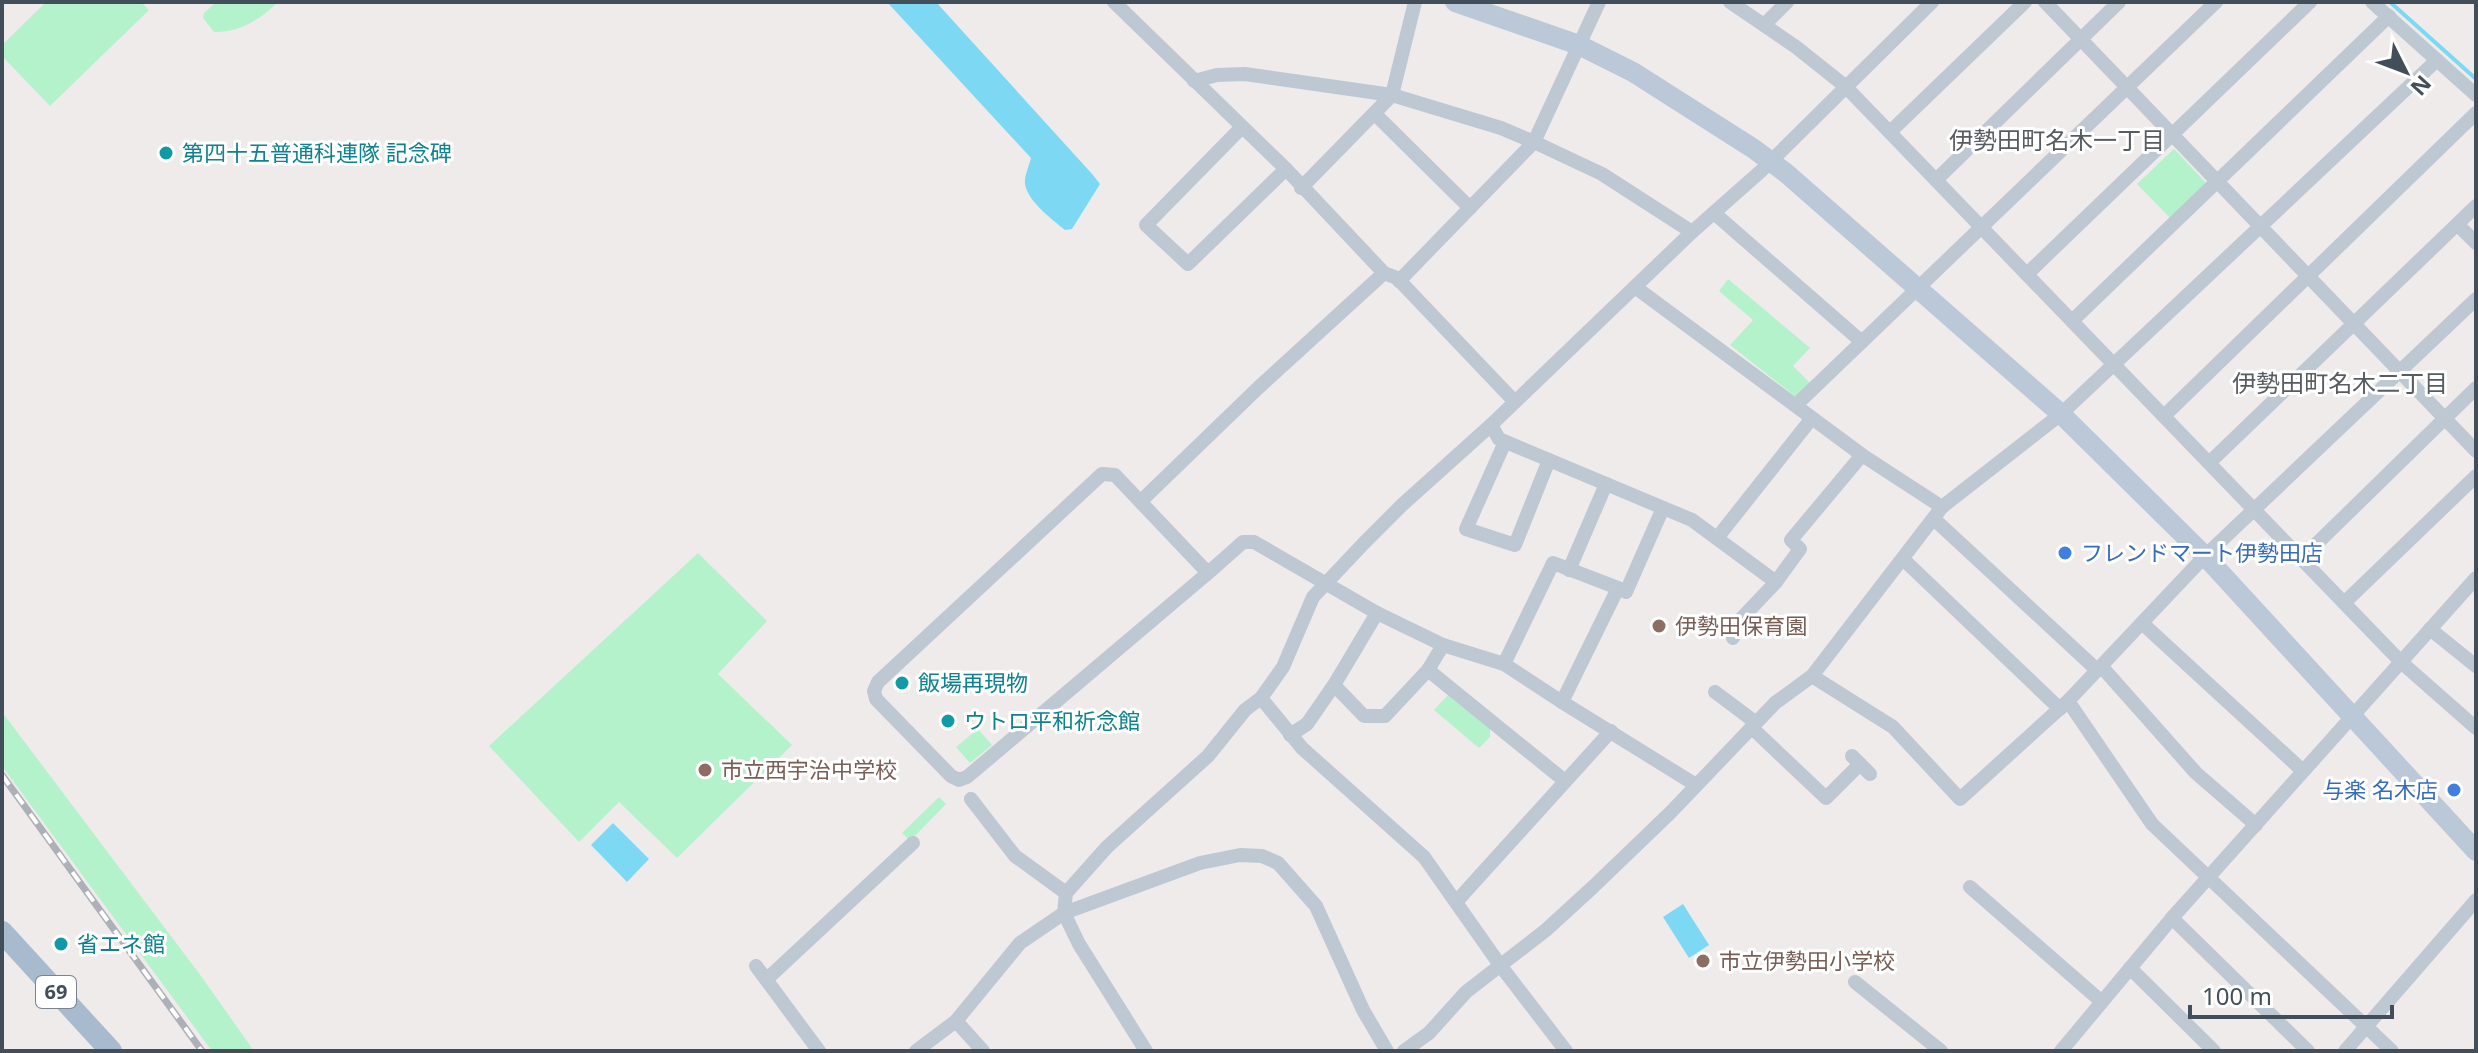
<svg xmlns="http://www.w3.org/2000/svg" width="2478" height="1053" font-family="'Noto Sans','Noto Sans JP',sans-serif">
<rect width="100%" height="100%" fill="#efebeb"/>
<!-- green -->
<g fill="#b4f2cc">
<path d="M46,2H141L149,10L50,106L2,56V45Z"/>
<path d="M216,2H278C259,20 241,32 214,32L203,18L204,13Z"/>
<path d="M2174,149L2207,184L2171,219L2137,184Z"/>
<path d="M1728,279L1810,348L1793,366L1810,383L1796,397L1730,345L1753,320L1719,291Z"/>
<path d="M698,553L767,621L718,674L792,745L677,858L619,802L579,842L489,746Z"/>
<path d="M1448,695L1490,728V737L1479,748L1434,710Z"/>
<path d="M2,712L201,976L254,1051H212L2,766Z"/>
<path d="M978,729L992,745L970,763L956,747Z"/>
<path d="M939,797L946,804L910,841L902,833Z"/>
</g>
<!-- water -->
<g fill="#7dd9f3">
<path d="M887,2H936L1093,175L1100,184L1072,229L1065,230C1053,220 1028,202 1025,184C1024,177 1029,166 1031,158Z"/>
<path d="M613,823L649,859L627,882L591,845Z"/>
<path d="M1683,904L1709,945L1689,958L1663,917Z"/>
</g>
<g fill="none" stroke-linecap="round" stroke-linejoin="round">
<!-- stream -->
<path stroke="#7dd9f3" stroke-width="4" d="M2390,2L2476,79"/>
<!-- street -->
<g stroke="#bdc8d3" stroke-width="14">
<path d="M1114,2L1286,169L1384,273L1397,278L1515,402"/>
<path d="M1730,2L1796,47L1845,86L2401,662L2476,728"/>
<path d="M2045,2L2476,451"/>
<path d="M2372,2L2476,95"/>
<path d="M1764,25L1787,2"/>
<path d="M1194,81L1217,75L1245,74L1392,95L1501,128L1534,142L1602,174L1692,232"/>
<path d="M1375,114L1470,208"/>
<path d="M1242,127L1146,225L1188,264L1286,169"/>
<path d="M1890,132L2025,2"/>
<path d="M1936,180L2119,2"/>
<path d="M1301,188L1392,95L1415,2"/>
<path d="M1714,213L1862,342"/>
<path d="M2458,225L2476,243"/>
<path d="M2027,274L2310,2"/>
<path d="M1399,281L1534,142L1599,2"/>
<path d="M1635,287L1862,455L1942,507"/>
<path d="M2072,321L2389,16"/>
<path d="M1796,405L2216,2"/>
<path d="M2164,416L2476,113"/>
<path d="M1491,425L1499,439L1692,520L1776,582"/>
<path d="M1505,442L1466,529L1515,545L1549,460"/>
<path d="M2209,463L2476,206"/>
<path d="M1141,501L1258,388L1384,273"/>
<path d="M1934,519L2097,670"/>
<path d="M1717,538L1812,418"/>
<path d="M1903,559L2060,709"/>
<path d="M2301,559L2476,388"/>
<path d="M1569,570L1606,484"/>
<path d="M1208,573L1115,475L1102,474L878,682L874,691L876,699L951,776L959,780L967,777L1208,573L1243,542H1254L1377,613L1443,645L1504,664L1562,702L1696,785"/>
<path d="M1618,588L1626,592L1663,508"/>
<path d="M2344,603L2476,476"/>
<path d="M2142,623L2303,771"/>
<path d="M2430,629L2476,666"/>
<path d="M1733,638L1738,622L1776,582L1800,549L1791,540L1862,455"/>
<path d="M1504,664L1553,563L1618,588L1562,702"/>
<path d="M2101,666L2196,773L2256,825"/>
<path d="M1428,670L1565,781"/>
<path d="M1812,676L1893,727L1960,799L2068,701L2205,556L2476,299"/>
<path d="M1334,685L1364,716H1385L1428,670L1443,645"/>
<path d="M1715,692L1755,722"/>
<path d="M1261,698L1302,748L1424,857L1500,965L1566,1051"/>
<path d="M2068,701L2152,824L2392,1051"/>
<path d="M1751,727L1826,798L1860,764"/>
<path d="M1290,735L1307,724L1334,685L1377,613"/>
<path d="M1852,756L1870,774"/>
<path d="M971,799L1015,856L1066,893"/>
<path d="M1970,887L2102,1002"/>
<path d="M1456,902L1611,731"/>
<path d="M2172,918L2308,1051"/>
<path d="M756,966L819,1051"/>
<path d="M2130,968L2214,1051"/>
<path d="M767,979L913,843"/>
<path d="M1855,982L1941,1051"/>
<path d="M956,1021L983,1051"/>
<path d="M916,1051L956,1021L1020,943L1064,913L1200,863L1240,855L1262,856L1278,863L1316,906L1363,1010L1387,1051"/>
<path d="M1146,1051L1079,944L1064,913L1066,893L1107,847L1208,756L1245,710L1261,698L1283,667L1313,597L1364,543L1402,505L1491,425L1692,232L1761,171L1932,2"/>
<path d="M1404,1051L1429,1033L1466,992L1546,930L1593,887L1671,812L1775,703L1812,676L1942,507L2061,414L2437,60"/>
<path d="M2061,1051L2172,918L2476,578"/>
<path d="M2345,1051L2476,900"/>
</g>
<!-- secondary -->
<path stroke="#bbc8d7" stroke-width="20" d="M1455,2L1579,45L1633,72L1754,149L1786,173L2061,414L2205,556L2476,851"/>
<!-- primary -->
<path stroke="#a8bace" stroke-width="22" d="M2,932L111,1051"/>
<!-- rail casing -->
<g stroke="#adb0b7" stroke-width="7">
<path id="rail" d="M2,775L202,1051"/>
</g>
<!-- rail -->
<use href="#rail" stroke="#fff" stroke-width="4" stroke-dasharray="12" stroke-linecap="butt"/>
</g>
<!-- markers -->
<g fill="#0f9aa8" stroke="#fff" stroke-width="3">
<circle cx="166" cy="153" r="8"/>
<circle cx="902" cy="683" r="8"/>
<circle cx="948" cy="721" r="8"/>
<circle cx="61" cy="944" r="8"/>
</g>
<g fill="#3f7fe0" stroke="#fff" stroke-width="3">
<circle cx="2065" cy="553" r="8"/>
<circle cx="2454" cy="790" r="8"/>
</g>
<g fill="#8d6e63" stroke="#fff" stroke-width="3">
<circle cx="1659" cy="626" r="8"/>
<circle cx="705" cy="770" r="8"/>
<circle cx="1703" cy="961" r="8"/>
</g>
<g text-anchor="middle" stroke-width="6" stroke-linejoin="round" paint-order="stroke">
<!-- shield labels -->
<rect fill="#fff" stroke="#7b848c" stroke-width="2" x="36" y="976" width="40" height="32" rx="6"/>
<g font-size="20" font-weight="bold" fill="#424f5a">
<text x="56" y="999">69</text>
</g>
<!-- culture labels -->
<g font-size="22" fill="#0d838f" stroke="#fff" text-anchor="start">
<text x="182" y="161">第四十五普通科連隊 記念碑</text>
<text x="918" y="691">飯場再現物</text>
<text x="964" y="729">ウトロ平和祈念館</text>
<text x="77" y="952">省エネ館</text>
</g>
<!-- shop labels -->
<g font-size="22" fill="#366cbe" stroke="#fff" text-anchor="start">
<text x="2081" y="561">フレンドマート伊勢田店</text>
<text x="2438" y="798" text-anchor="end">与楽 名木店</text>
</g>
<!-- education labels -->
<g font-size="22" fill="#785e54" stroke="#fff" text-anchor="start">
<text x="1675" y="634">伊勢田保育園</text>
<text x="721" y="778">市立西宇治中学校</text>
<text x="1719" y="969">市立伊勢田小学校</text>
</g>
<!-- neighbourhood labels -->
<g font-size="24" fill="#575c61" stroke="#fff">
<text x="2057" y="149">伊勢田町名木一丁目</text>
<text x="2340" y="392">伊勢田町名木二丁目</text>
</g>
</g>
<!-- border -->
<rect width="2478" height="1053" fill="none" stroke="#424f5a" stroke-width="8"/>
<!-- north arrow -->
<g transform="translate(2406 72) rotate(132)" stroke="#ffffff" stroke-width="6" paint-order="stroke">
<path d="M0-6L14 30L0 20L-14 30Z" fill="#424f5a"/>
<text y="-12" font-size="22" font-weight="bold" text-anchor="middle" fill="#424f5a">N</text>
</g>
<!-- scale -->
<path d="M2190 1005v12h202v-12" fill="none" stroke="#424f5a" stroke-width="4"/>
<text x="2202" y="1005" font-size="24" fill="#424f5a" stroke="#ffffff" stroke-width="6" paint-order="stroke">100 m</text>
</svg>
